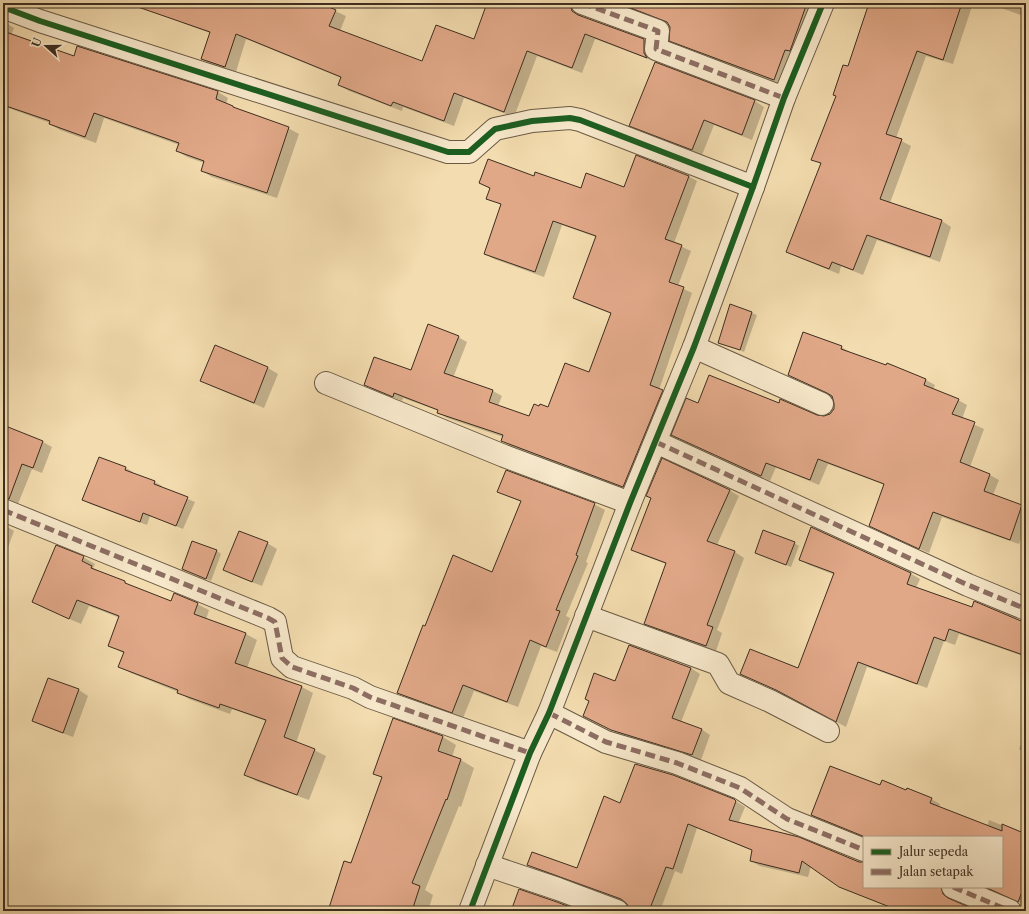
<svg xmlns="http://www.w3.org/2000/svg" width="1029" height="914" font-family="'Libre Caslon Text',serif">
<rect width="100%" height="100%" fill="#f3dcaf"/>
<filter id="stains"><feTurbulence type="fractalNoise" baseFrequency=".005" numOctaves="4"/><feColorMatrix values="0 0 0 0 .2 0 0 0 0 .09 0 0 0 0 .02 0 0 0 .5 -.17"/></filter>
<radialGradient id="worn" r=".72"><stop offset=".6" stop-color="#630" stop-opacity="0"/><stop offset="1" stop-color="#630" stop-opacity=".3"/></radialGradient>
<!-- shadow -->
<g fill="#0003">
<path d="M135,3H318L346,16L340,31L423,63L475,40L488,3H567L580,10L582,17L644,40L654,46V59L657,64L755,101L764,107L752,140L714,125L702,155L640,131L631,125L656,62L595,39L582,73L537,56L514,117L464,98L454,126L403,107L402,111L349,91L339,85L341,78L246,39L236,72L212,65L202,59L210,33L185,24L175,19V16Z"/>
<path d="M618,3H823L785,86L681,46L671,40V27L668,23L624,6Z"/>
<path d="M870,3H973L953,64L926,56L896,138L911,146L890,203L942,221L951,227L940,262L877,240L863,275L841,266L839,274L797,257L788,252L821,164L813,159L837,97L834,95L848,68Z"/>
<path d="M988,3H1026V17Z"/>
<path d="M3,21L14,28L11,35L74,57L139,67L218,92L228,98L226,104L240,111L288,128L299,134L277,198L212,177L202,171L204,163L187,157L177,151L179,145L104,118L96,143L60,130L50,124V123L3,106Z"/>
<path d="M688,176L697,181L674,243L691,251L678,286L692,293L659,390L671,396L632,491L511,446L502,441L503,437L447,418L438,413L439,411L403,398L402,401L374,390L366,385L411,371L458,337L467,342L453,378L493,391L502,396L498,406L529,418L549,408L590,374L612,314L583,303L574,298L596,237L562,225L544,277L494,259L485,254L502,205L488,198L491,189L480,183L534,178L581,189L625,188Z"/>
<path d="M731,305L757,315L744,352L719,342Z"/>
<path d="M216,346L268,368L278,374L264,408L211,386L201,380Z"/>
<path d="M841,347L850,352V353L887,366L888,364L926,380L935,385L933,390L958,400L967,405L962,419L984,429L970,467L990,475L999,480L993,495L1026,508V525L1019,544L942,517L929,553L879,531L885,485L828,464L819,485L776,467L770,481L673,435L699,404L779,405L817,416L824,417L830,415L834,409L835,403L831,395L790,375Z"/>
<path d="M3,426L43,442L52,447L42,473L32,469L18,504L11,502L3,508Z"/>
<path d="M100,458L126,468L133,472L132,473L155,482L162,486L161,488L195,502L183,529L150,516L147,525L90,504L84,500Z"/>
<path d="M729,490L739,496L717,545L735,552L744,558L717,630L722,633L716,651L655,629L645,623L666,564L642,555L632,549L652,498Z"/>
<path d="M499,491L594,504L605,510L586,562L588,563L566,616L570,618L557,652L541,646L518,707L474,691L463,718L409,699L398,693L425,627L492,573L522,502L509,497Z"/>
<path d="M3,524L14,531L3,561Z"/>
<path d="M267,543L277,549L262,586L234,575L224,569Z"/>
<path d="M794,543L799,546L791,567L756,553Z"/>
<path d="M217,551L221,554L211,581L183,569Z"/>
<path d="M83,557L95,564L93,568L137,589L171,603L197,604L209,610L206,620L246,634L257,640L247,668L302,687L313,693L296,743L314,750L326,756L309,800L256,781L245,774L266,721L232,709L230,714L189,699L178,692L131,673L120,667L125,654L109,645L120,618L89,606L81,624L44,608L33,602Z"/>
<path d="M800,560L910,573L920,579L916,588L972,608L1026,622V657L959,634L955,645L944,641L927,688L867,667L846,727L786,695L741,674L798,670L835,575L809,565Z"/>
<path d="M691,668L700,674L681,722L701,729L710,735L701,760L621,735L593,721L615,682Z"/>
<path d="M49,679L79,690L88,696L73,737L43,726L33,721Z"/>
<path d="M393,720L443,737L456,745L452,757L461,760L474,768L461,807L459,806L425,890L433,895L428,911H333L383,778L374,773Z"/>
<path d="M1026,732V753L1019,749Z"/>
<path d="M880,787L907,791L931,799L940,804L939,807L987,827L989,820L1026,835V911H1023L1021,903L1019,902L984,887H1002V837H864L821,820L812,815Z"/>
<path d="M734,800L745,807L738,824L864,863V887H951L949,895L952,901L975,911H899L849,891L811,866L808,877L760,866L751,861L753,851L697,828L682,874L675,871L660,911H637L629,906L627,902L537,870L529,865L578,870L620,804Z"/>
</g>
<!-- building -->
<g fill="#e1a888" stroke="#3d2e20">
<path d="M139,3H320L336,10L329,26L422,61L436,25L474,39L487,3H570L572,11L578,15L644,39V53L647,58L585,34L572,68L527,51L504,112L454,93L444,121L393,102L391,106L338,85L341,77L236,34L225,67L201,59L210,32L138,7Z"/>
<path d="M618,3H807L790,51L785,50L774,80L669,41L670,27L667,22Z"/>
<path d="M869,3H962L943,60L917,51L886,134L902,139L880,199L942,220L930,257L867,235L853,270L832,262L829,269L786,252L821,163L811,160L836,96L833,95L843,65L848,66Z"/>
<path d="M3,31L74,56L77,46L218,91L216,99L233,106V107L289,127L267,193L201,171L204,161L176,151L179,143L94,113L85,137L49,124L50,121L3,105Z"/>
<path d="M655,62L755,100L742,135L704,120L692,150L629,126Z"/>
<path d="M636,155L689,176L665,239L682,245L669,282L684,287L650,385L663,390L623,487L501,441L503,435L437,413L438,410L394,393L393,397L364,385L374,357L411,370L428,324L459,336L444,373L493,390L489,402L529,416L534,404L539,406L540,404L548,407L565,363L589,372L611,313L573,298L596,236L553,221L535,272L484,254L501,204L486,199L490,188L479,183L488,159L534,176L535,172L581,188L586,173L624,187Z"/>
<path d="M730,304L752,312L740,350L718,343Z"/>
<path d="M803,332L842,346L841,349L886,365L887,363L926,379L924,385L959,399L952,414L975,422L960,462L990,474L984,491L1022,505L1010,540L933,512L919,549L869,526L884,484L818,459L810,480L766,463L761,476L671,435L686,398L698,403L709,375L779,403L780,399L817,415L824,416L830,414L834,409V403L832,396L827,393L788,375Z"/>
<path d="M215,345L268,367L254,403L200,381Z"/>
<path d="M3,425L43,441L33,468L22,464L9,499L3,498Z"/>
<path d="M99,457L126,467L125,470L155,481L154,484L188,497L176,526L143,513L140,522L82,500Z"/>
<path d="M662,458L730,490L707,541L735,551L707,625L713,627L706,646L644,624L666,563L631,550L651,498L646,496Z"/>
<path d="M506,470L595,503L576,555L578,556L556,610L560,611L546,647L530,640L507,702L463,685L452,713L397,693L423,625L425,626L453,555L492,572L521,501L497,492Z"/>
<path d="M811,527L911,573L907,584L972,607L974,601L1021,621H1026V656L949,629L945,641L934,637L917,684L858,662L836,722L776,690L740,674L750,649L798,668L834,573L799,560Z"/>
<path d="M763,530L795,542L786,565L755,553Z"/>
<path d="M239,531L268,542L252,582L223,570Z"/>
<path d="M192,541L217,550L206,579L182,569Z"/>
<path d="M56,545L84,556L82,561L92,566L91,568L125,581V583L171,601L174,593L198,603L194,614L246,633L235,663L302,686L284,737L315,749L297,795L244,775L266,720L220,704L219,708L177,693L178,690L118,667L124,652L108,646L119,616L77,600L69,619L32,602Z"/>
<path d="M629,645L691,668L672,718L702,729L692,755L611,730L583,716L589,701L585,699L594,673L615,681Z"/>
<path d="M48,678L79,689L63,733L32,721Z"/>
<path d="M393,718L443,736L438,751L461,759L447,800L446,799L412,883L420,886L412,911H328L344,861L351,863L382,777L373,774Z"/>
<path d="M635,764L673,775L734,799L736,801L729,820L799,837L859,862H864V887H941L943,894L948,898L978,911H900L839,887L802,861L799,873L750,861L752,850L688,824L673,869L666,867L649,911H639L629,907L626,903L621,899L527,865L532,852L577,868L604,796L620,803Z"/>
<path d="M830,766L880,785L882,780L906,790L907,788L932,798L930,803L1002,831V824L1026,834V882L1018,902L985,887H1002V837H865L811,815Z"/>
<path d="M519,889L554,901L581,911H511Z"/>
</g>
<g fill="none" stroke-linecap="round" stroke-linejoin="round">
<!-- minor casing -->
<g stroke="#6a5a44" stroke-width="24">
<g id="minor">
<path d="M582,3L658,31L656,49L784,98"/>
<path d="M3,7L40,21L448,152H469L495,129L532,121L570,118L580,120L753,187"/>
<path d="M694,347L822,404"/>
<path d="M326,383L504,456L630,503"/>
<path d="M656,442L968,585L1026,609"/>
<path d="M3,510L268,618L275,622L282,658L292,667L353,688L370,697L530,753"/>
<path d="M586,616L718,664L729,683L770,701L828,731"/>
<path d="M549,713L606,742L677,763L740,788L787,819L864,850"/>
<path d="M487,865L558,889L617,911"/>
<path d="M953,887L1010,911"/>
<path d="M470,911L530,753L549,713L630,503L694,347L753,187L784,98L823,3"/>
</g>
</g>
<!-- minor -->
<use href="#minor" stroke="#f7e8cb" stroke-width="22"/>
<!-- quiet -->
<g stroke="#8d6e63" stroke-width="5" stroke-dasharray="10 5" stroke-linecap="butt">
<path d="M582,3L658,31L656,49L784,98"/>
<path d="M656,442L968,585L1026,609"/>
<path d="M3,510L268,618L275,622L282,658L292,667L353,688L370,697L530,753"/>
<path d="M549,713L606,742L677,763L740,788L787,819L864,850"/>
<path d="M953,887L1010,911"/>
</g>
<!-- cycleway casing -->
<g stroke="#f7e8cb" stroke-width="8">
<g id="cycleway">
<path d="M3,7L40,21L448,152H469L495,129L532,121L570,118L580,120L753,187"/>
<path d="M470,911L530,753L549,713L630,503L694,347L753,187L784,98L823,3"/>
</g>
</g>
<!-- cycleway -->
<use href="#cycleway" stroke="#1b5e20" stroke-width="6"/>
</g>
<!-- margin -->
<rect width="1029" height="914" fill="none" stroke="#f3dcaf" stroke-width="16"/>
<rect x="4" y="4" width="1021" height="906" fill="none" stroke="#3d2e20" stroke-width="2"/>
<rect x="8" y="8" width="1013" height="898" fill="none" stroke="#3d2e20"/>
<!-- legend -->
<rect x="863" y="836" width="140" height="52" fill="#f7e8cb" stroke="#ad9e87"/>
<rect x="871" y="849" width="20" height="6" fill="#1b5e20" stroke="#ad9e87"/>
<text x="899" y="856" font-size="12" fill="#3d2e20">Jalur sepeda</text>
<rect x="871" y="869" width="20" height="6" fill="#8d6e63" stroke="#ad9e87"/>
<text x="899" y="876" font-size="12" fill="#3d2e20">Jalan setapak</text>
<!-- north arrow -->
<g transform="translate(46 46) rotate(291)" stroke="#f7e8cb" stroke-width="3" paint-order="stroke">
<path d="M0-3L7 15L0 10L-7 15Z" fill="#3d2e20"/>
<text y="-6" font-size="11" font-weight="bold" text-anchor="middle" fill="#3d2e20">U</text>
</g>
<rect width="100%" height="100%" filter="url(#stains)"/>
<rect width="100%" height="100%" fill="url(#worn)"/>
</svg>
